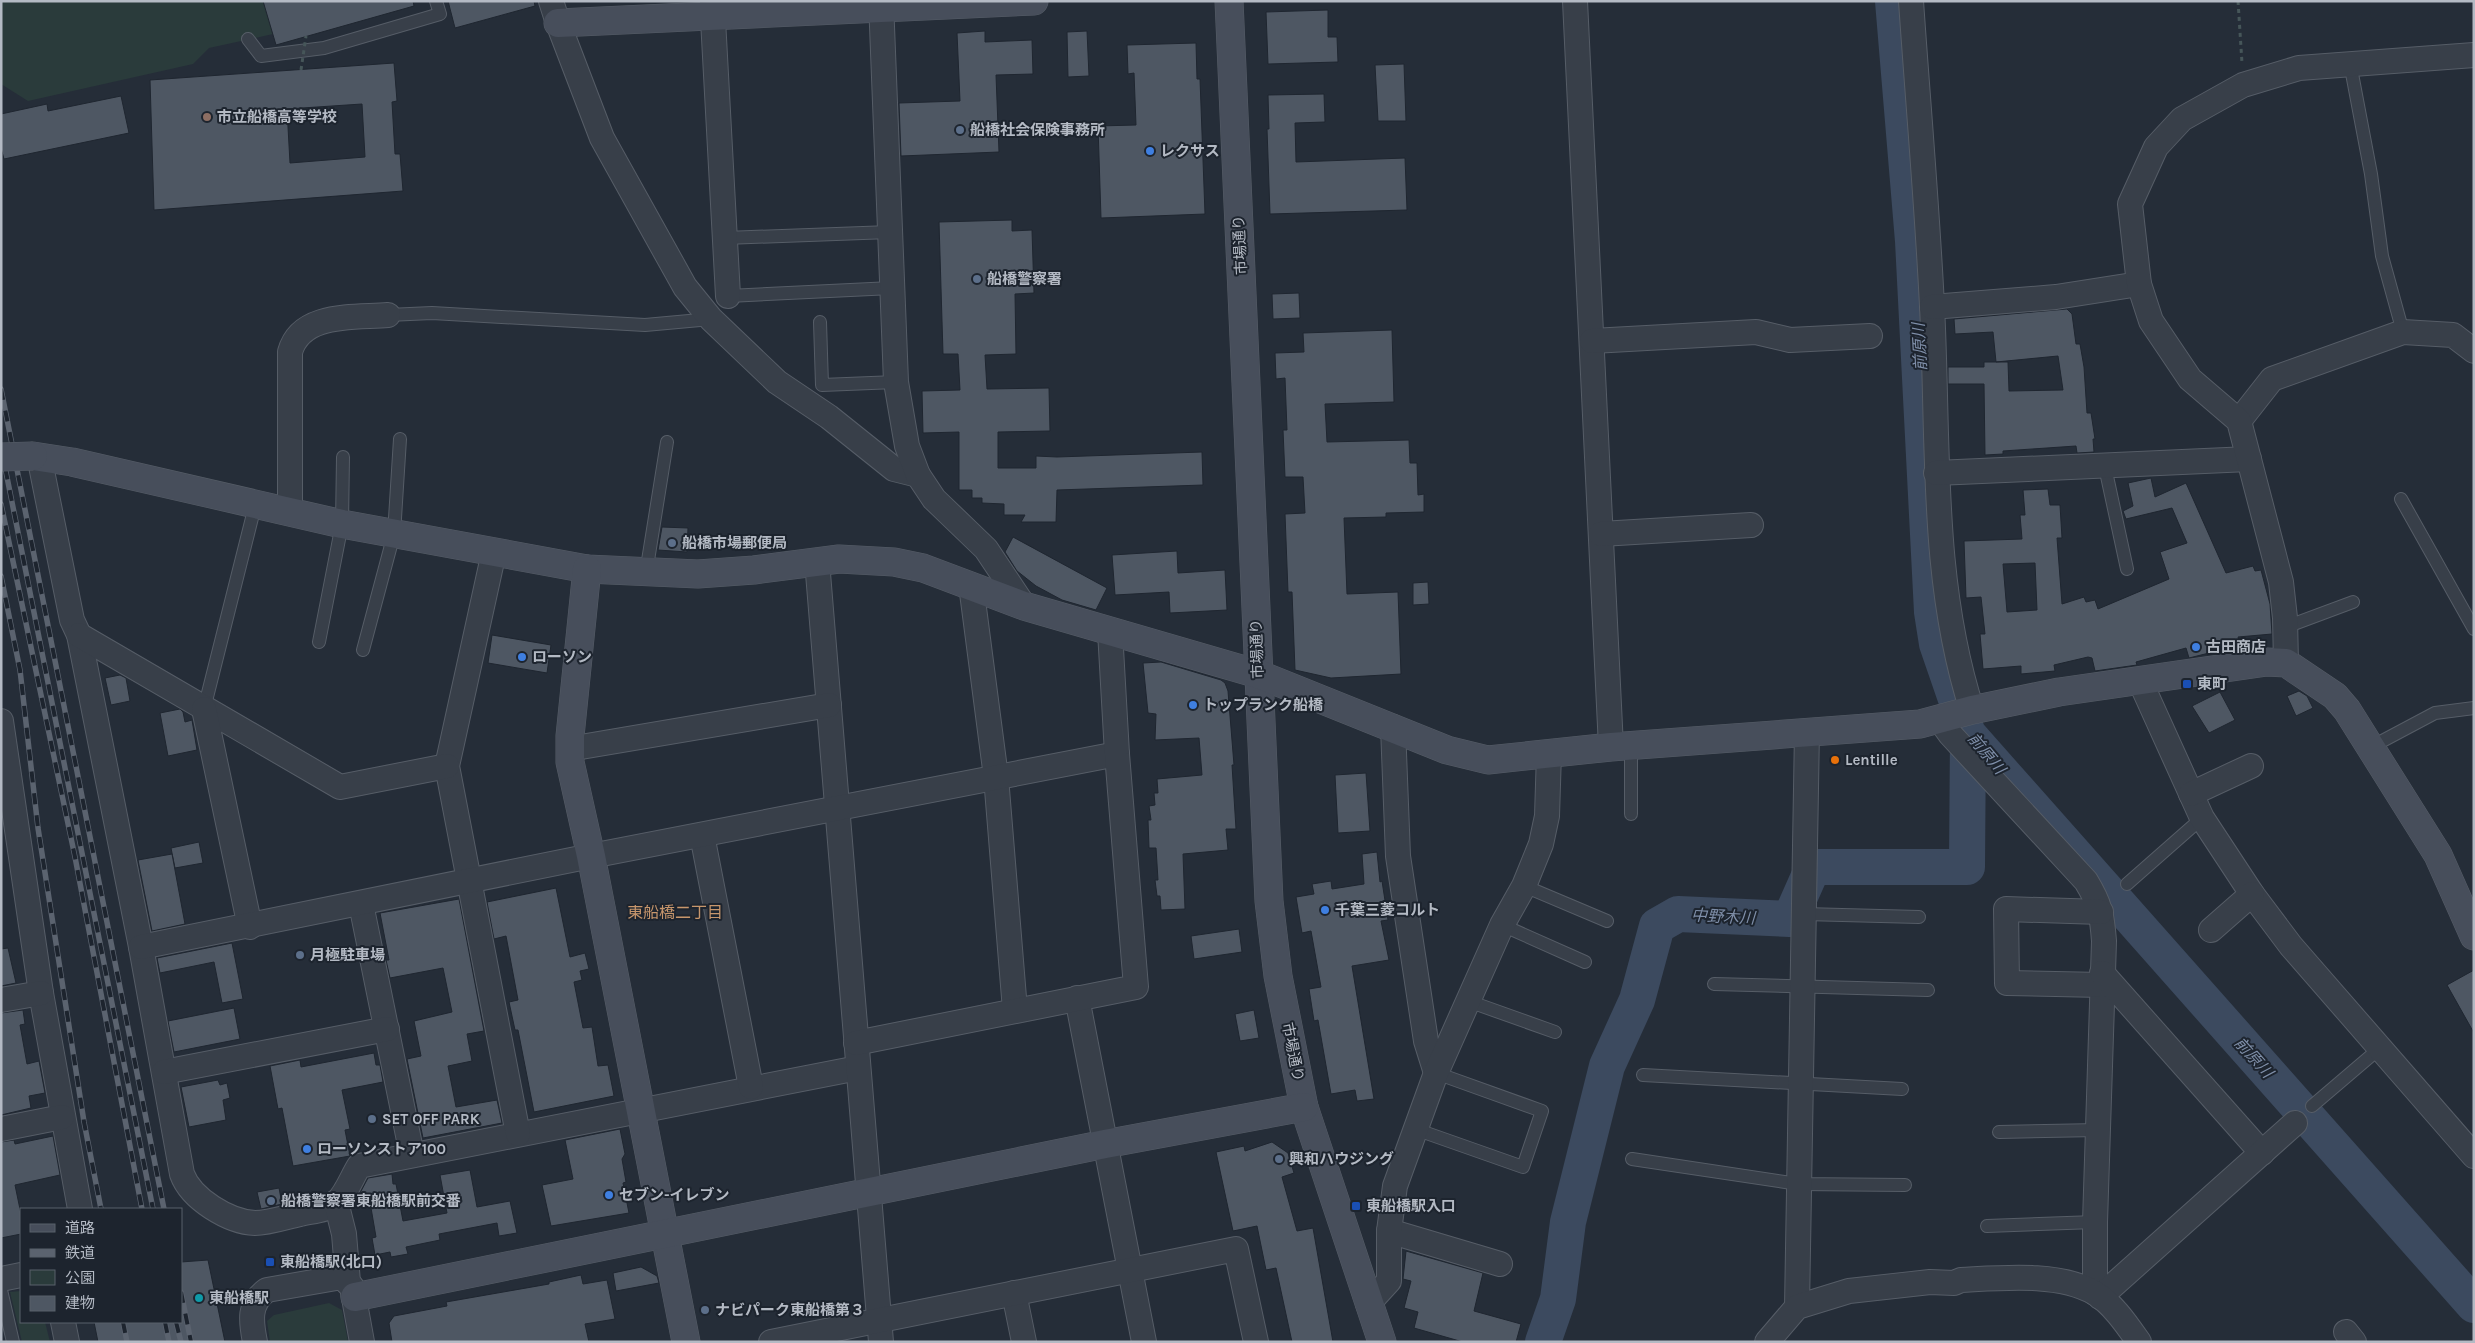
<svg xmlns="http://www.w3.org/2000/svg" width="2475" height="1343" font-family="Karla,'Noto Sans JP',sans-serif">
<rect width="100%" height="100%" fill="#252d38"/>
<!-- green -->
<g fill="#2a3b3b">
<path d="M1,1H263L273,34L209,48L193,64L28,101L1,84Z"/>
<path d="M21,1291V1322H45L50,1342H22L10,1292Z"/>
<path d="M329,1303L342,1310L348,1342H270L267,1321L274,1315Z"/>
</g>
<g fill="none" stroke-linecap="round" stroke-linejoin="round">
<!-- river -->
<g stroke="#3c4a5f" stroke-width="36">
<path d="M1893,1L1913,241L1932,612L1937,644L1968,734L2474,1305"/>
<path d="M1543,1342L1558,1299L1568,1222L1607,1066L1637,1000L1657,926L1678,914L1790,919L1813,867H1967L1968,734"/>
</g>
</g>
<!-- building -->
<g fill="#4e5763" stroke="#1f2630" fill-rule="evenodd">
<path d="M263,1H413L414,6L276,45Z"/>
<path d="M448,1H534L535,6L455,28Z"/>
<path d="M1328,10V37H1337L1338,62L1268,64L1266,12Z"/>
<path d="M985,31V42L1032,40L1033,74L996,75L999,152L901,156L899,103L960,101L957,33Z"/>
<path d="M1087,31L1089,76L1068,77L1067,32Z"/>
<path d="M1196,43L1197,79H1200L1205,214L1101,218L1098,126L1136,125L1134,73L1128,74L1127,45Z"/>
<path d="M394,63L397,101L392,102L395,154H400L403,191L154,210L150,80ZM362,104L365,157L290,163L287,109Z"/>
<path d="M1404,64L1406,121H1378L1375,65Z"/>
<path d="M1324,94L1325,122L1295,123L1296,162L1405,158L1407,210L1270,214L1267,129H1269L1268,95Z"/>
<path d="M121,96L129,133L4,159L1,148V114L47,104L48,111Z"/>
<path d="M1012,220V231L1032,230L1034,293L1015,294L1016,354L985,355L987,389L1049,388L1050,431L998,432V468H1036V456L1057,457L1202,452L1203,485L1057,490L1056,522H1021L1025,515H1004V504L982,503V498H972V490H959V432L923,433L922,391L960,390L958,354H943L939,222Z"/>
<path d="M1299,293L1300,318L1273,319L1272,294Z"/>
<path d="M2067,309L2072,314L2076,344H2080L2084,367L2087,413H2091L2095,439H2093L2094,452L2077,453L2076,446L2003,451V454L1985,455L1984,384H1948V367H1984V362H2008L2009,391L2063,390L2058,356L1996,362L1993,332L1955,334L1954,319Z"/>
<path d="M1392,330L1394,402L1325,404L1327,442L1409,440L1410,463H1417L1418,495L1424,494V512L1386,513V517L1344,518L1347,594L1398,592L1401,674L1331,678L1295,670L1292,592H1288L1285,514L1305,513L1303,477H1285L1283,430H1287L1285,378L1276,379L1275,353L1304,352L1303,333Z"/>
<path d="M2151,478L2155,497L2186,483L2226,573L2253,566L2255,571L2261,570L2270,604L2272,634L2238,637L2242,650L2221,653V650L2189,658L2186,648L2136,662L2137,665L2095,671L2092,658L2088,657L2054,665L2055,671L2021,674V666L1983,669L1980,634H1985L1981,597L1966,598L1964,541L2022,539L2020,515H2025L2023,490L2048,489L2050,505H2060L2062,538H2057L2062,604L2084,597L2086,602L2095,600L2098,609L2169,579L2160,552L2187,543L2172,508L2126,519L2123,511L2133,506L2128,483ZM2035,563L2037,610L2007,612L2003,564Z"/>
<path d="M662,527L688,528L687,552L658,550Z"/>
<path d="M1013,537L1107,588L1096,610L1062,600L1036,586L1017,571L1005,552Z"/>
<path d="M1177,551L1178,573L1225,570L1227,610L1170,613L1169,592L1115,595L1112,555Z"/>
<path d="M1428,582L1429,604L1413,605V583Z"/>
<path d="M492,635L551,645L547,673L488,663Z"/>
<path d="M1161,662L1221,680L1225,683L1228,691L1234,765H1232L1236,829H1226L1228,850L1183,854L1185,909L1161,910L1160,896H1157L1155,880H1158L1156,848H1149L1148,820H1151L1149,806L1155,805L1154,793H1158L1157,779L1202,775L1199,738L1155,740L1156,714L1148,713L1143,663Z"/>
<path d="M120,675L126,678L130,701L111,705L105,678Z"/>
<path d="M2299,691L2307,696L2313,708L2296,716L2287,696Z"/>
<path d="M2220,692L2235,720L2209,733L2192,706Z"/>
<path d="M180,709L183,712L185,722L192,720L197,750L168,756L160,713Z"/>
<path d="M1366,773L1370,831L1338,833L1335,775Z"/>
<path d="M199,842L203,863L175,868L171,848Z"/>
<path d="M1377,852L1380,882L1382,881L1388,920L1381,921L1389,960L1352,966L1374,1099L1357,1101L1355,1090L1331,1094L1318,1020L1314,1021L1309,989L1321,987L1311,931L1302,933L1296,897L1314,894L1312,884L1331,881L1332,889L1364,884L1362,854Z"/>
<path d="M172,854L185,924L152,931L138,860Z"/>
<path d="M556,888L570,957L585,953L589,969L580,971L582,980L574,982L583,1028L592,1027L598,1066L608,1065L614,1096L534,1112L518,1030H515L509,1002L518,1000L506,936L494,939L487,902Z"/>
<path d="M459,899L484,1031L467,1034L472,1061L448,1066L456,1107L497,1100L502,1123L423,1138L407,1059L421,1056L414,1021L452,1012L443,968L390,978L386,960H389L380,913Z"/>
<path d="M1239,929L1242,952L1194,959L1191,936Z"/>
<path d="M232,943L243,999L222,1003L214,962L160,973L157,958Z"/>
<path d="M8,948L16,983L1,986V949Z"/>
<path d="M2474,970V1033L2447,985Z"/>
<path d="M234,1008L240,1039L174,1052L168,1021Z"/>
<path d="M23,1010L25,1024L20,1025L27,1064L39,1061L45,1093L29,1096L31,1108L1,1115V1013Z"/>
<path d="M1254,1010L1259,1038L1240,1041L1235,1014Z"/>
<path d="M374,1053L376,1065H380L383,1082L342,1090L350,1129L345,1130L350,1156L293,1166L282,1108L278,1109L270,1066L300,1060L301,1067Z"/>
<path d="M218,1080L220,1085L227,1083L230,1098L223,1100L226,1120L189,1127L181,1087Z"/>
<path d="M620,1129L625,1154L622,1159L626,1182L623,1183L629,1213L551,1226L542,1185L573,1179L565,1140Z"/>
<path d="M53,1136L60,1175L15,1185L21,1214V1234L1,1238V1142L14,1140L15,1144Z"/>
<path d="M1272,1142L1288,1153L1294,1173L1282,1177L1297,1231L1313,1228L1333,1342H1292L1276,1268L1266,1270L1257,1226L1233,1231L1216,1152L1244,1146L1245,1151Z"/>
<path d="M470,1170L477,1207L510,1201L517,1233L499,1236L497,1223L439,1234L440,1240L406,1247L408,1254L391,1257L390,1252L375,1255L372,1238L376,1237L370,1202L362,1203L360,1193L368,1178L392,1174L393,1184H396L403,1221L447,1213L440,1175Z"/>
<path d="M279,1188L282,1204L261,1209L257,1192Z"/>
<path d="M1406,1251L1483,1273L1474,1311L1521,1324L1516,1342H1463L1414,1328L1418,1312L1404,1308L1411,1281L1403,1279Z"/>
<path d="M208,1260L225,1342H98L94,1322H181V1262Z"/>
<path d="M641,1267L657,1276L659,1283L616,1291L613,1273Z"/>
<path d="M581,1275L583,1284L607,1280L615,1319L585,1324L589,1342H392L389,1323L394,1316L447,1306L446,1302L549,1284V1282Z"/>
</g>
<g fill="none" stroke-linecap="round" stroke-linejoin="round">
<!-- lane casing -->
<g stroke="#565d67" stroke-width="14">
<g id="lane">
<path d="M248,39L261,56L324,48L440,14L436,1"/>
<path d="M2350,63L2371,174L2382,256L2403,332"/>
<path d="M725,238L890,232"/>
<path d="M728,296L892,288"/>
<path d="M388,315L432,313L645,325L711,319"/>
<path d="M820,322L822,385L896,382"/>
<path d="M2105,467L2127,569"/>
<path d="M2401,499L2474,629"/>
<path d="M646,573L667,442"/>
<path d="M2286,627L2353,602"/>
<path d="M319,642L342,524L343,457"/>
<path d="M363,650L394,534L400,439"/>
<path d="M204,709L255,506"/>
<path d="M1631,746V814"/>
<path d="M2371,747L2435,713L2474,708"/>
<path d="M2127,884L2202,818"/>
<path d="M1524,886L1607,921"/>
<path d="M1804,914L1919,917"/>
<path d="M1502,925L1585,962"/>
<path d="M1714,984L1928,990"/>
<path d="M1468,1001L1555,1032"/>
<path d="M1643,1075L1902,1089"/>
<path d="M2312,1106L2380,1048"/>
<path d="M1415,1129L1523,1167L1542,1111L1436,1073"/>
<path d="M1999,1132L2098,1130"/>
<path d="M1632,1159L1798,1184L1905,1185"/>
<path d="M1987,1226L2095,1222"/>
<path d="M1,1290L13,1342"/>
</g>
</g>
<!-- street casing -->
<g stroke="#565d67" stroke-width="26">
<g id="street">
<path d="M551,1L558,23L602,138L685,287L711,319L777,382L829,417L894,469L918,475"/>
<path d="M712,1L728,296"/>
<path d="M881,1L896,382L907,446L918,475L934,499L986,549L1024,606"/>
<path d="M1575,1L1611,747"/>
<path d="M1911,1C1918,103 1927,204 1932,306C1939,441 1930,580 1972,710"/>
<path d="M1932,307L2056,297L2139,284"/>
<path d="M1592,341L1756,332L1790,340L1870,336"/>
<path d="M2239,421L2272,379L2403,332L2453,335L2474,351"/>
<path d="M39,456L72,620L79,635L141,947L182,1174C191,1199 229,1222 255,1223C269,1223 286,1217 300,1214C312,1211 327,1211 337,1202C346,1194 352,1177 359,1166L858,1068"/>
<path d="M1936,473L2249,459"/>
<path d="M290,513V352C301,312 354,318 388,315"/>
<path d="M1601,534L1751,525"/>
<path d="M494,552L447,766L518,1134"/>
<path d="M817,561L881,1342"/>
<path d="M971,585L996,777L1015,1010"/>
<path d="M79,635L340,787L447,766"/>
<path d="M2286,663L2285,618L2281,582L2239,421L2190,379L2151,321L2139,284L2130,204L2156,147L2182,119L2243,85L2299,68L2474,55"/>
<path d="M2140,681L2202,818L2252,894L2291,946L2474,1156"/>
<path d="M204,709L250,927"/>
<path d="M1940,720L1950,734L2086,881C2100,904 2102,914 2104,941L2095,1222V1293"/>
<path d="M1,721L41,993L80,1209"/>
<path d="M1393,727L1398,856L1426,1041L1436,1073"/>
<path d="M569,749L829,705"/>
<path d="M2191,794L2251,766"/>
<path d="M702,835L751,1087"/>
<path d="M361,904L412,1155"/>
<path d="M2101,912L2006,909L2007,983L2102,985"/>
<path d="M2211,930L2252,894"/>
<path d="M141,947L591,856L1117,754"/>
<path d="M2102,973L2262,1153"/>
<path d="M1077,998L1144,1342"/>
<path d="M1,1000L41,993"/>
<path d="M856,1043L1136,987L1117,754L1110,631"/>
<path d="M164,1072L387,1029"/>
<path d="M1,1129L62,1117"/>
<path d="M336,1202L344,1234L348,1282"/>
<path d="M1389,1231L1500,1264"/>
<path d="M1,1279L21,1275"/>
<path d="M1014,1293L1024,1342"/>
<path d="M2100,1297L2295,1123"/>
<path d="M1368,1304L1389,1281V1231L1395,1186L1436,1073L1502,925L1524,886L1541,844L1547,816L1549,753"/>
<path d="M1797,1307L1807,731"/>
<path d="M63,1322L67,1342"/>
<path d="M2346,1332L2354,1342"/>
<path d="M255,1342C251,1322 248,1303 267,1290L342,1277L352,1287L362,1342"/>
<path d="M771,1342L1236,1249L1256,1342"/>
<path d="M1767,1342L1797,1307L1849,1291L1930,1282L1954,1283L1961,1280C2001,1278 2059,1272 2095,1293C2113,1304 2127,1325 2139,1342"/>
</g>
</g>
<!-- secondary casing -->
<g stroke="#565d67" stroke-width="29">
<g id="secondary">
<path d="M1229,1L1269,901L1278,976L1304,1107L1382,1342"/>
<path d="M558,23L1034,1"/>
<path d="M33,456L72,462L342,524L587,569L698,574L754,570L839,559L894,562L923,568L1024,606L1258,674L1447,750L1488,760L1611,747L1920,724L1972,710L2059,692L2267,662L2286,663L2335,696L2347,710L2438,855L2474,936"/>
<path d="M587,569L570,736V762L591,856L686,1342"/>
<path d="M355,1297L1105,1144L1304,1107"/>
</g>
</g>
<!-- path -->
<path stroke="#465659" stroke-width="3" stroke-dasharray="4 4" stroke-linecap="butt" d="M2238,1L2242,63"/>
<!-- lane -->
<use href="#lane" stroke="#383f49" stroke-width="12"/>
<!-- street -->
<use href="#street" stroke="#383f49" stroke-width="24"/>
<!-- secondary -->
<use href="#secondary" stroke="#474e5b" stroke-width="28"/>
<!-- rail casing -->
<g stroke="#5b636f" stroke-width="5.5">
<g id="rail">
<path d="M1,389L164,1209"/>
<path d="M1,447L153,1209"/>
<path d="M1,504L75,857L142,1209"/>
<path d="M1,576L20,670L38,828L84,1122L101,1209"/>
<path d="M181,1292L191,1342"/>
<path d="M123,1322L127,1342"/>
<path d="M165,1322L169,1342"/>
<path d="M176,1322L181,1342"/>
</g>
</g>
<!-- rail -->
<use href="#rail" stroke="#1d242e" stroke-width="4" stroke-dasharray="11" stroke-linecap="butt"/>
<!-- secondary-bridge casing -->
<g stroke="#565d67" stroke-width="29" stroke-linecap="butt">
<path id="secondary-bridge" d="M1,457L33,456"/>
</g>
<!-- path-bridge -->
<path stroke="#465659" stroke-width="3" stroke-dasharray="4 4" stroke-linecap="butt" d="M301,70L306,36"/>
<!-- secondary-bridge -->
<use href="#secondary-bridge" stroke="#474e5b" stroke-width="28"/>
</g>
<!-- markers -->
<circle fill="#8d6e63" stroke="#1d242e" stroke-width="2" cx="207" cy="117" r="5"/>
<g fill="#5c6f8a" stroke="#1d242e" stroke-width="2">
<circle cx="960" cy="130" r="5"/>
<circle cx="977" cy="279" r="5"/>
<circle cx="672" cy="543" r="5"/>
<circle cx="300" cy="955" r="5"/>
<circle cx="372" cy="1119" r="5"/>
<circle cx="1279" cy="1159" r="5"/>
<circle cx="271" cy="1201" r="5"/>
<circle cx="705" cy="1310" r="5"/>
</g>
<g fill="#3f7fe0" stroke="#1d242e" stroke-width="2">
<circle cx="1150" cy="151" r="5"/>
<circle cx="2196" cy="647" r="5"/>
<circle cx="522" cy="657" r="5"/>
<circle cx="1193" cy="705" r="5"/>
<circle cx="1325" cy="910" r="5"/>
<circle cx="307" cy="1149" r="5"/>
<circle cx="609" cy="1195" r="5"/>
</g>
<g fill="#1a4fb4" stroke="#1d242e" stroke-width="2">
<rect x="2182" y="679" width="10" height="10" rx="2.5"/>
<rect x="1351" y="1201" width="10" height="10" rx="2.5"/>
<rect x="265" y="1257" width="10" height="10" rx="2.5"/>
</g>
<circle fill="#e8710a" stroke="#1d242e" stroke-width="2" cx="1835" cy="760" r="5"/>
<circle fill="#0f9aa8" stroke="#1d242e" stroke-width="2" cx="199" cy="1298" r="5"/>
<g text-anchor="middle" stroke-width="4" stroke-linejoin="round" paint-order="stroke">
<!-- poi labels -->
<g font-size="15" font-weight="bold" fill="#b4bac4" stroke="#1d242e" text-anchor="start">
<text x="217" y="122">市立船橋高等学校</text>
<text x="970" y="135">船橋社会保険事務所</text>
<text x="1160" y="156">レクサス</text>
<text x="987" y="284">船橋警察署</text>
<text x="682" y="548">船橋市場郵便局</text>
<text x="2206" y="652">古田商店</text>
<text x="532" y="662">ローソン</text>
<text x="2197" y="689">東町</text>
<text x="1203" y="710">トップランク船橋</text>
<text x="1845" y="765">Lentille</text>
<text x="1335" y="915">千葉三菱コルト</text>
<text x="310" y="960">月極駐車場</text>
<text x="382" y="1124">SET OFF PARK</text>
<text x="317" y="1154">ローソンストア100</text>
<text x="1289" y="1164">興和ハウジング</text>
<text x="619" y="1200">セブン-イレブン</text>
<text x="281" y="1206">船橋警察署東船橋駅前交番</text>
<text x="1366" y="1211">東船橋駅入口</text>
<text x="280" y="1267">東船橋駅(北口)</text>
<text x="209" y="1303">東船橋駅</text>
<text x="715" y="1315">ナビパーク東船橋第３</text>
</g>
<!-- street labels -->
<g font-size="15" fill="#b4bac4" stroke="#1d242e">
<text transform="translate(1240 245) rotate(-93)" y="5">市場通り</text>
<text transform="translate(1257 649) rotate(-92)" y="5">市場通り</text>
<text transform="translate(1293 1052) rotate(79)" y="5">市場通り</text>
</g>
<!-- water labels -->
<g font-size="16" font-style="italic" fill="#7f8fa9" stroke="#1d242e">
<text transform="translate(1919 347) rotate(-93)" y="6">前原川</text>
<text transform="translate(1987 753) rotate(50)" y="6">前原川</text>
<text transform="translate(1723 916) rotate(3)" y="6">中野木川</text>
<text transform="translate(2254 1057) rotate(48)" y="6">前原川</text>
</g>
<!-- neighbourhood labels -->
<g font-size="16" fill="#c7966c" stroke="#1d242e">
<text x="675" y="918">東船橋二丁目</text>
</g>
</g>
<!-- border -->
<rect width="2475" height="1343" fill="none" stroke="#b4bac4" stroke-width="5"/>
<!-- legend -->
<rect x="20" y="1208" width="162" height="115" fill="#1d242e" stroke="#59606a"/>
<rect x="30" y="1224" width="25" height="8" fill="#474e5b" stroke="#59606a"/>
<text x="65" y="1233" font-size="15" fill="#b4bac4">道路</text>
<rect x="30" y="1249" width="25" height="8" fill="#5b636f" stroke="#59606a"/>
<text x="65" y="1258" font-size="15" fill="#b4bac4">鉄道</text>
<rect x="30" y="1270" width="25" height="15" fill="#2a3b3b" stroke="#59606a"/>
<text x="65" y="1283" font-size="15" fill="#b4bac4">公園</text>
<rect x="30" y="1296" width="25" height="15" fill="#4e5763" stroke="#59606a"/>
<text x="65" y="1308" font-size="15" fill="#b4bac4">建物</text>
</svg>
